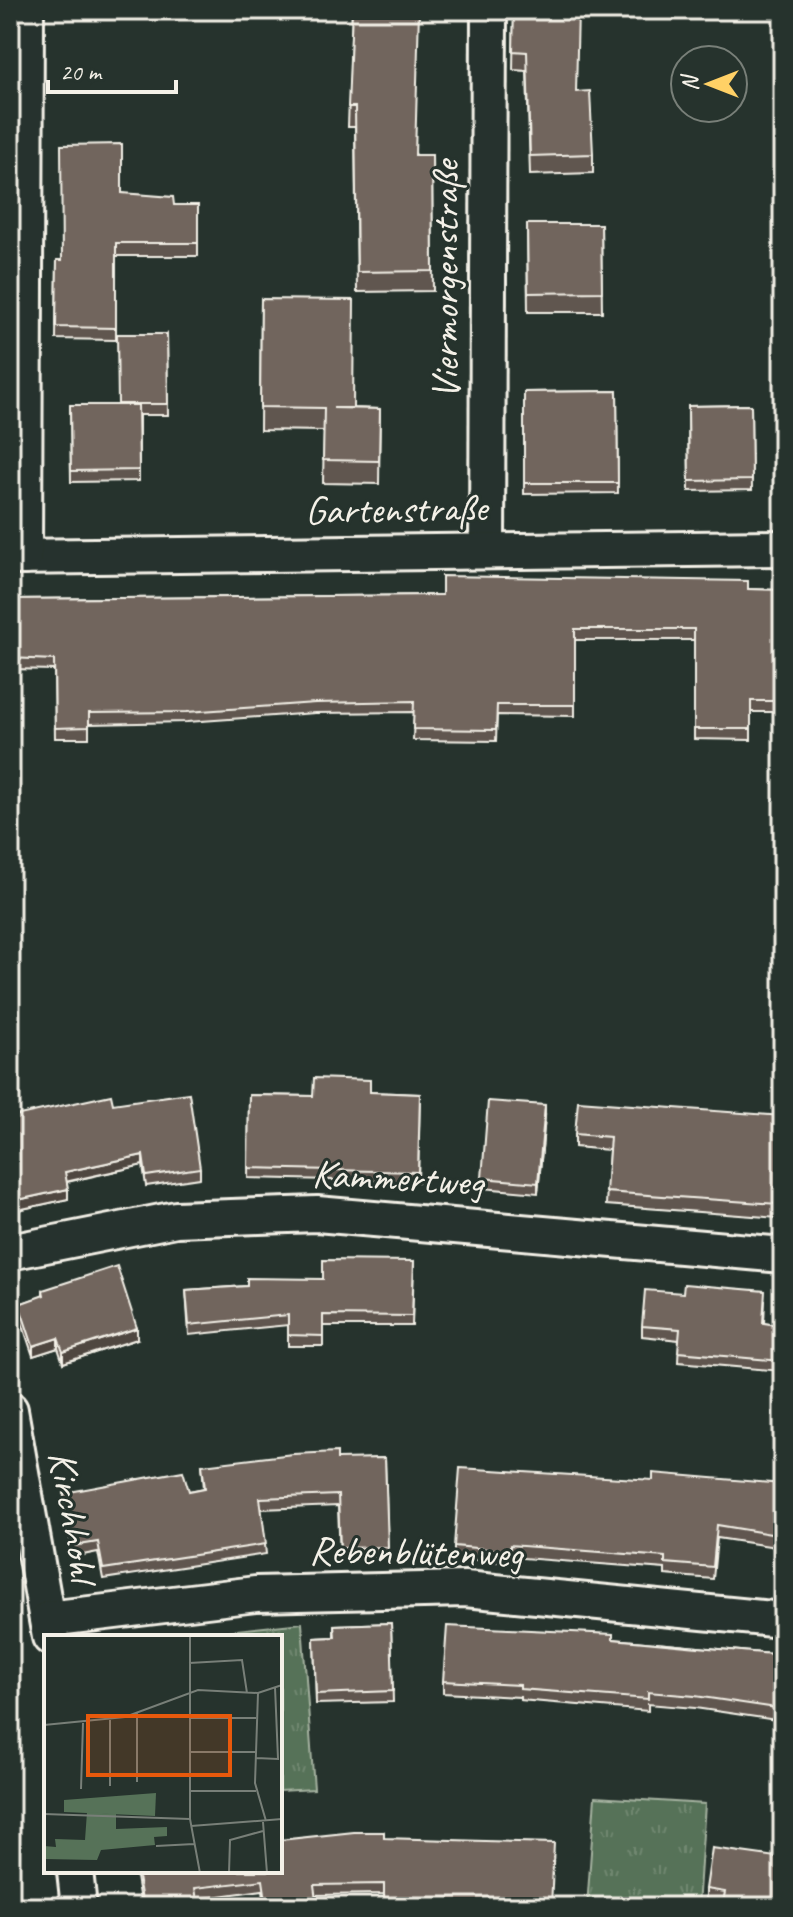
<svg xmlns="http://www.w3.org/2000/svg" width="793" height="1917" font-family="Caveat,sans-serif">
<defs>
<pattern id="grass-tufts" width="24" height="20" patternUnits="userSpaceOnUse" patternTransform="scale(2)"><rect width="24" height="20" fill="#567258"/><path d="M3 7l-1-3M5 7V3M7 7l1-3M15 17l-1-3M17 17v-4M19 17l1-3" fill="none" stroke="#6f8770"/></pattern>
</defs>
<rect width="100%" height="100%" fill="#26332d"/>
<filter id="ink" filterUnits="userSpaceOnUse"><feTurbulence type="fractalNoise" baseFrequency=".0125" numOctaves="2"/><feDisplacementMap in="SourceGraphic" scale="16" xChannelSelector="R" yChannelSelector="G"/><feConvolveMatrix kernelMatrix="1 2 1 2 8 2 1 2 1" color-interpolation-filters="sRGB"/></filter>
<g filter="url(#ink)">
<!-- grass -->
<g fill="url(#grass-tufts)" stroke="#a5b2a0" stroke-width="2">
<path d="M302,1623L314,1789L280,1791V1637H209L208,1633Z"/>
<path d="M595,1797L705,1804L698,1907H587Z"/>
</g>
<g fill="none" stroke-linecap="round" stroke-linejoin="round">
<!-- minor casing -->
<g stroke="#f4f1e8" stroke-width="40">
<g id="minor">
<path d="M487,551L489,10"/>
<path d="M10,557L783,548"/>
<path d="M24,557L26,10"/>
<path d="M10,1252L176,1219L317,1214L783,1255"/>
<path d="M10,1410L50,1637"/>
<path d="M48,1619L256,1594L465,1589L783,1620"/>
<path d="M75,1871L79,1907"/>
</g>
</g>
<!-- minor -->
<use href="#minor" stroke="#26332d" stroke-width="34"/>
</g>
<!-- wall -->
<g fill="#615750" stroke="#f4f1e8" stroke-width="2">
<path d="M352,10L416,155H432L433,291L357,292L355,127H348Z"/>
<path d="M514,10L576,92L593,154V173L530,175L527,71L513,70Z"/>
<path d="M122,193L174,205H198V256H116V340L56,339L57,260H62Z"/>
<path d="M527,224H601L602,312H528Z"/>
<path d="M783,224V329H775V314Z"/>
<path d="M261,299L353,408L380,409L379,484L323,483L324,431L260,430Z"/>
<path d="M167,334L168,415H139V481L71,482L70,405H118Z"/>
<path d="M617,391L618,493L524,494V392Z"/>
<path d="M751,405L752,490L689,491L688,406Z"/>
<path d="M748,589L783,590V712H751V740L694,739V640H575V716L497,715L496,741L413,740L414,712L315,713L187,722L89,724V738H55L54,670L10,669V599L442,595Z"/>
<path d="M370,1092L420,1094L418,1182L248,1178L249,1095L313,1096Z"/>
<path d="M113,1104L200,1168V1178L146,1186L143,1165L67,1182L68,1199L13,1211L10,1195V1117Z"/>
<path d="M545,1116L538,1193L482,1188V1178Z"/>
<path d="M783,1116V1185H781L778,1218L606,1205L609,1150L575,1147V1134Z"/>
<path d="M414,1261L412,1326H323V1346H288V1325L189,1335L186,1290L247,1286L323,1279Z"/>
<path d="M43,1290L137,1339L63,1363L58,1348L33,1356L19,1314V1304L43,1296Z"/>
<path d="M765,1301L764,1323L783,1326V1371L678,1362L679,1340L642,1336V1326Z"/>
<path d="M385,1458L388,1557L340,1559L338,1506L261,1509L266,1554L103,1579L98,1552L73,1557L64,1503V1493L189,1491L204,1488L202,1465Z"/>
<path d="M653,1480L783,1484V1548L717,1538L713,1579L665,1575V1569L510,1557V1563L454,1558V1546Z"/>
<path d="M391,1623L393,1702L316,1704L314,1638L334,1637V1625Z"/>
<path d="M613,1639L783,1655V1721L695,1708L648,1704V1711L520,1700V1697L443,1693V1681Z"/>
<path d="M384,1832V1894L316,1895L317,1907H265L263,1890L197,1899L198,1907H141L135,1871H280Z"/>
<path d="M783,1858V1907H722L723,1902L706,1899V1889Z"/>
</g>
<!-- shaded-wall -->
<g fill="#4f4741" stroke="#f4f1e8" stroke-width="2">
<path d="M545,1105V1116L538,1193V1183Z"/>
<path d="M143,1155V1165L65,1182V1172Z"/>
<path d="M68,1189V1199L13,1211V1201Z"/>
<path d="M137,1328V1339L63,1363V1352Z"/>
<path d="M58,1338V1348L33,1356V1346Z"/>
</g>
<!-- building -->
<g fill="#71655d" stroke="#f4f1e8" stroke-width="2">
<path d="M352,10H419L415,155H432L433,271L357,272L355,107H348Z"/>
<path d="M514,10H578L576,92L590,91L593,154L530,156L527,52L513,51Z"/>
<path d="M122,144V193L173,197L174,205H198V243H116V328L56,327L57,260H62L61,145Z"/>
<path d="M527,224H601L602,292L528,293Z"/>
<path d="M779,224H783V314H775Z"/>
<path d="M261,299L354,300L353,408H333L380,409L379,461L323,460L324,408L260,407Z"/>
<path d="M117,334H167L168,404H118Z"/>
<path d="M617,391L618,483H524V392Z"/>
<path d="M70,405H138L139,470L71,471Z"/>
<path d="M751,405L752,480L689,481L688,406Z"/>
<path d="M442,576L748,581V589L783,590V701H751V729H694V629H575V705H497L496,730L413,729L414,701L315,703L187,712L89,713V727L55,728L54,660L10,658V599L442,595Z"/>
<path d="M314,1078L370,1080V1092L420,1094L418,1172L248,1168L249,1095L313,1096Z"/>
<path d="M189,1093L200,1168L146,1176L143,1155L65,1172L68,1189L13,1201L10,1185V1117L111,1095L113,1104Z"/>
<path d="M488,1101L545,1105L538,1183L482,1178Z"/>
<path d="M578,1101L783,1116V1172H781L778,1204L606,1192L610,1137L575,1134Z"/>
<path d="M323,1260L414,1261L412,1316L323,1315V1336L288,1335V1315L189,1325L186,1290L247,1286V1278L323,1279Z"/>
<path d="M117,1266L137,1328L63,1352L58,1338L33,1346L19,1304L44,1295L43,1290Z"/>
<path d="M684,1284L765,1291L763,1323L783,1326V1361L678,1352L680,1329L642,1326L645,1290L683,1293Z"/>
<path d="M337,1452V1459L385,1458L388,1547L340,1548L338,1495L260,1498L266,1544L103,1569L98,1542L73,1546L64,1493L183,1471L189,1491L205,1488L202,1465L293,1454Z"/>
<path d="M460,1468L653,1480V1473L783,1484V1536L717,1525L713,1567L665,1563V1557L510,1545V1551L454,1546Z"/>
<path d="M391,1623L393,1691L316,1694L314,1638L335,1637L334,1625Z"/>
<path d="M447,1626L613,1634V1639L783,1655V1709L695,1696L648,1692V1699L520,1689V1685L443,1681Z"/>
<path d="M354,1832H384V1838L554,1843L551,1907H384V1884L314,1885L317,1907H267L263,1880L195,1888L198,1907H143L137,1871H280V1840Z"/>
<path d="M712,1848L783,1858V1906L777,1905V1907H722L725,1892L706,1889Z"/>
</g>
</g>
<g text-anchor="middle" stroke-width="6" stroke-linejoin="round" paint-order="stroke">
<!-- street labels -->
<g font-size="40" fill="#f4f1e8" stroke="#26332d">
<text transform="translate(444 280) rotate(-90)" y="14">Viermorgenstraße</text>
<text transform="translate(396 508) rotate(-1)" y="14">Gartenstraße</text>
<text transform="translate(398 1177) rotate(3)" y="14">Kammertweg</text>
<text transform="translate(74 1516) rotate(80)" y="14">Kirchhohl</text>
<text transform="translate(416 1551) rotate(1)" y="14">Rebenblütenweg</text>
</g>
</g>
<!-- overview -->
<g transform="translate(44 1635)">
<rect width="238" height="238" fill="#26332d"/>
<path d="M112,158L111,181L20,177V165Z" fill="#567258"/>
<path d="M43,177L72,179V194L123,192V201L110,202L111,210L57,215L53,225L0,224V211L12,212L11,204L41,205Z" fill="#567258"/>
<path fill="none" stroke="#787f78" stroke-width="2" d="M146,0V184L156,238M145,28L198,25L203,58M214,58L211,148L222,186M145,83H212M0,90L81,82L154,55L214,58L238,50M146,117H212M212,123L234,124L231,52M93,147V78M66,151V85M37,154L39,88M147,156H212M0,179L146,184M219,187L223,238M147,191L238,184M112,211L150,209M185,238L186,205L219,196"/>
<path fill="#e8590c" fill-opacity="0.15" stroke="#e8590c" stroke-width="4" d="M44,81H186V140H44Z"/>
<rect width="238" height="238" fill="none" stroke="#f4f1e8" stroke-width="4"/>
</g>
<!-- margin -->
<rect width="793" height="1917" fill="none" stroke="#26332d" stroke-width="40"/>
<rect x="20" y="20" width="753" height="1877" fill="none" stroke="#f4f1e8" stroke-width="3" filter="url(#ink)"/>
<!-- north arrow -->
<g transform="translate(709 84) rotate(270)"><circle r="38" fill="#26332d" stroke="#787f78" stroke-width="2"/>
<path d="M0-6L14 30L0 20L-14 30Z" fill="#ffd166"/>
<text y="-12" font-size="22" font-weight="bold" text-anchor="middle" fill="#f4f1e8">N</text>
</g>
<!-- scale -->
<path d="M48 80v12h128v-12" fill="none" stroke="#f4f1e8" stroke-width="4"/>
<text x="60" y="80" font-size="24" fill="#f4f1e8" stroke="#26332d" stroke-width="6" paint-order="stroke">20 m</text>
</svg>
